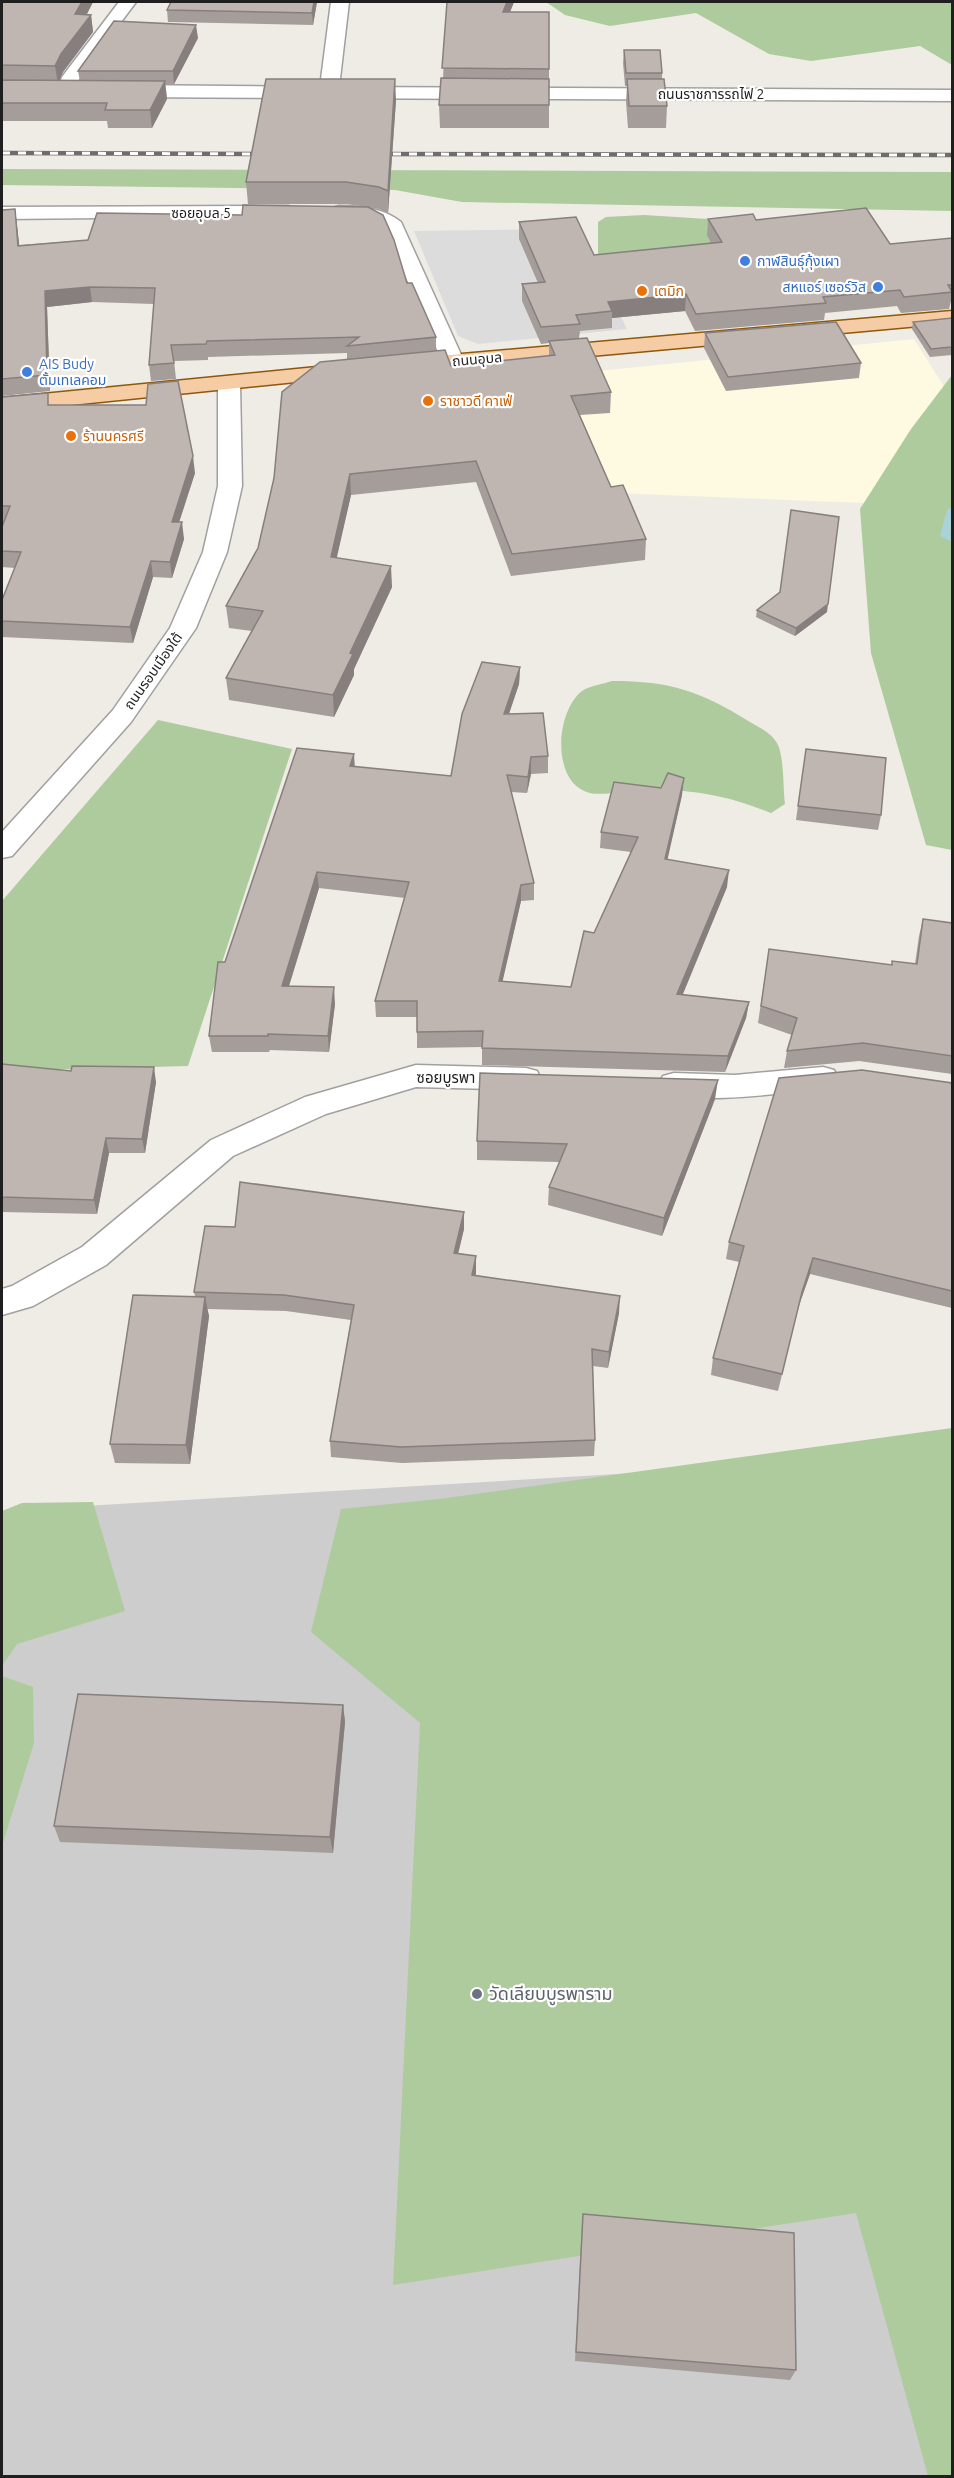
<svg xmlns="http://www.w3.org/2000/svg" width="954" height="2478" font-family="Ubuntu,'Noto Sans Thai',sans-serif">
<rect width="100%" height="100%" fill="#efebe5"/>
<!-- residential -->
<path fill="#dddcdc" d="M577,229L627,329L478,344L458,336L414,231Z"/>
<!-- education -->
<path fill="#fdfae1" d="M914,339L952,399L916,505L612,493L548,376Z"/>
<!-- religious -->
<path fill="#cdcdcd" d="M651,1472L952,2476H2V1511Z"/>
<!-- forest -->
<g fill="#aecb9d">
<path d="M546,2H952V65L920,46L811,61L769,54L696,13L610,26L565,15Z"/>
<path d="M2,169L952,172V211L462,202L395,190L2,185Z"/>
<path d="M644,215L708,219L721,249L603,260L598,254V222L606,217Z"/>
<path d="M952,375V850L926,845L871,653L860,509L911,429Z"/>
<path d="M612,681C671,681 700,691 750,722C760,728 773,734 778,745C784,758 783,788 785,804L771,813C727,795 692,789 645,790C629,790 604,796 590,793C551,784 555,712 582,691C589,686 603,684 612,681Z"/>
<path d="M158,720L292,749L188,1066L2,1071V901Z"/>
<path d="M952,1428V2476H928L856,2213L393,2285L420,1723L311,1632L341,1509L439,1499Z"/>
<path d="M93,1502L125,1611L17,1644L2,1666V1511L22,1503Z"/>
<path d="M2,1676L33,1687L34,1743L3,1843L2,1916Z"/>
</g>
<g fill="none" stroke-linecap="round" stroke-linejoin="round">
<!-- stream -->
<path fill="#a9d2d9" fill-rule="evenodd" d="M952,507V526L950,535L952,536V542L940,536L947,510Z"/>
<!-- street casing -->
<g stroke="#a0a0a0" stroke-width="3">
<g id="street">
<path d="M119,2H136L80,77L73,95H59L57,91L62,77Z"/>
<path d="M331,2H349L339,87L952,90V101L120,97L113,95L111,91L113,87L120,85L320,87Z"/>
<path d="M288,206L295,208L298,212L295,216L2,219V207Z"/>
<path d="M339,206C361,206 383,208 401,222L464,361L461,366L453,368L445,366L442,361L385,229L368,220L332,216L329,212L332,208Z"/>
<path d="M229,376L237,378L240,383L242,486L227,552L196,628L131,722L12,856L2,858V832L113,710L170,628L203,552L218,486V383L221,378Z"/>
<path d="M416,1065L526,1068L537,1071L541,1079L537,1087L526,1090L416,1087L326,1114L233,1156L106,1265L33,1306L2,1315V1289L12,1286L82,1247L211,1140L305,1097Z"/>
<path d="M823,1067L834,1070L838,1078L834,1086L823,1089C778,1093 706,1105 663,1092L658,1084L663,1076L674,1073L735,1075Z"/>
</g>
</g>
<!-- primary casing -->
<g stroke="#8e580b" stroke-width="3">
<g id="primary">
<path d="M952,311V323L405,373L397,371L394,366L397,361L405,359Z"/>
<path d="M347,364L355,366L358,371L355,376L2,412V398Z"/>
</g>
</g>
<!-- street -->
<use href="#street" fill="#fff" fill-rule="evenodd"/>
<!-- primary -->
<use href="#primary" fill="#f5cca4" fill-rule="evenodd"/>
<!-- rail casing -->
<g stroke="#6d6d6d" stroke-width="4.5">
<g id="rail">
<path d="M2,153L269,154"/>
<path d="M377,154L952,155"/>
</g>
</g>
<!-- rail -->
<use href="#rail" stroke="#fff" stroke-width="3" stroke-dasharray="8" stroke-linecap="butt"/>
</g>
<!-- wall -->
<g fill="#a49d99">
<path d="M2,2H93L86,15H91L93,32L63,72L59,81H80L78,71L198,38L174,84H165L167,99L152,128H108L107,121H2Z"/>
<path d="M317,2L313,25L168,22L167,10Z"/>
<path d="M447,2H514L510,12H549V128H440L439,105L443,78Z"/>
<path d="M624,50L662,73V79L667,106L666,128H628L626,102L627,86H625L623,63Z"/>
<path d="M396,100L388,213L379,209L368,207L436,337V351L451,366L549,356V343L541,344L522,301V284L538,283L519,239V222L594,255L711,243L707,235L708,219L756,220L890,244L952,238V301H951L949,309L901,313L897,306L825,313L824,320L695,331L685,311L612,318V328L580,331L579,338L611,392L610,413L580,415L611,487L646,539L645,560L511,576L476,482L351,495L336,558L392,587L354,669V675L334,717L229,700L226,678L252,631L229,628L226,606L258,548L347,360V353L208,357V360L174,361L176,379L151,381L149,365L154,304L92,302L47,307L50,391L2,396V210L15,209L19,245L88,240L242,215L366,207L347,204H248L246,182Z"/>
<path d="M952,318V355L930,357L912,329L913,322Z"/>
<path d="M705,333L861,363L859,378L726,391L704,348Z"/>
<path d="M2,397L50,405L195,473L179,522L184,539L172,578L153,577L133,643L2,637V600L15,568L2,567V527L3,522H2Z"/>
<path d="M757,610L827,612L795,636L756,617Z"/>
<path d="M520,667L519,684L509,714L548,756V773L531,774L527,793L511,792L534,883V900L521,901L502,981L571,987L594,933L631,852L600,848L601,832L682,795L667,859L727,887L682,995L749,1002L746,1018L725,1072L482,1065V1047L417,1048V1017H376L375,1001L405,898L319,888L289,986L335,1004L329,1052L270,1050L269,1052H212L209,1036L225,962L355,767L451,776Z"/>
<path d="M806,749L881,815L878,830L796,820Z"/>
<path d="M923,919L952,923V1076V1074L859,1061L784,1068L787,1051L792,1035L758,1023L769,949L891,965L915,964L919,936Z"/>
<path d="M2,1064L156,1082L145,1153H109L97,1214L2,1212Z"/>
<path d="M952,1083V1308L810,1274L798,1308L778,1391L711,1375L713,1358L739,1262L726,1259L729,1242Z"/>
<path d="M715,1099L662,1236L548,1205L549,1187L559,1162L477,1160V1141Z"/>
<path d="M464,1212V1229L458,1254L476,1273L475,1275L619,1313L608,1368L593,1366L595,1440L594,1456L402,1463L331,1457L330,1441L351,1320L286,1311L207,1309L209,1316L190,1464L115,1463L110,1444L195,1296L194,1292L235,1227Z"/>
<path d="M343,1705L345,1722L333,1853L60,1842L54,1826Z"/>
<path d="M583,2214L796,2370L790,2380L575,2361L582,2226Z"/>
</g>
<!-- shaded-wall -->
<g fill="#867f7d">
<path d="M82,2H93L78,32L75,14Z"/>
<path d="M314,2H317L313,25L312,13Z"/>
<path d="M507,2H514L503,29V12Z"/>
<path d="M91,15L93,32L63,72L58,84L55,66L61,54Z"/>
<path d="M196,25L198,38L174,84L173,71Z"/>
<path d="M395,79L396,100L388,213V191Z"/>
<path d="M165,81L167,99L152,128L150,110Z"/>
<path d="M15,209L17,225L21,261L18,246Z"/>
<path d="M90,287L92,302L47,307L50,391L47,375L45,291Z"/>
<path d="M686,294L685,311L612,318V311L608,302Z"/>
<path d="M193,456L195,473L174,538L172,522Z"/>
<path d="M350,474L351,495L332,579L331,557Z"/>
<path d="M182,522L184,539L172,578L170,562Z"/>
<path d="M151,561L153,577L133,643L130,627Z"/>
<path d="M391,566L392,587L354,669V675L334,717L333,695L350,653Z"/>
<path d="M828,604L827,612L795,636L796,628Z"/>
<path d="M520,667L519,684L503,731L504,714Z"/>
<path d="M354,754L355,770L350,766Z"/>
<path d="M531,757V774L527,793L528,777Z"/>
<path d="M684,778L682,795L664,875L665,859Z"/>
<path d="M729,870L727,887L676,1011L677,994Z"/>
<path d="M317,872L319,888L284,1002L282,986Z"/>
<path d="M521,885V901L499,997V981Z"/>
<path d="M334,987L335,1004L329,1052L328,1036Z"/>
<path d="M749,1002L746,1018L725,1072L728,1056Z"/>
<path d="M154,1067L156,1082L145,1153L142,1139Z"/>
<path d="M718,1080L715,1099L662,1236L664,1218Z"/>
<path d="M106,1138L109,1153L97,1214L94,1200Z"/>
<path d="M464,1212V1229L454,1270V1253Z"/>
<path d="M476,1256V1273L472,1291V1275Z"/>
<path d="M813,1258L810,1274L798,1308L778,1391L802,1292Z"/>
<path d="M620,1296L619,1313L608,1368L609,1352Z"/>
<path d="M205,1297L209,1316L190,1464L186,1445Z"/>
<path d="M343,1705L345,1722L333,1853L330,1837Z"/>
</g>
<!-- building -->
<g fill="#bfb6b2" stroke="#867f7d" stroke-width="1.5">
<path d="M2,2H82L75,14L91,15L61,54L55,66L2,65Z"/>
<path d="M171,2H314L312,13L167,10Z"/>
<path d="M447,2H507L503,12H549V69L442,68Z"/>
<path d="M114,21L196,25L173,71H78Z"/>
<path d="M624,50H660L662,73H626Z"/>
<path d="M441,78L549,79V105H439Z"/>
<path d="M266,79H395L388,191L379,187L346,182H246Z"/>
<path d="M627,79H664L667,106H629Z"/>
<path d="M2,80L165,81L150,110H105L107,103H2Z"/>
<path d="M243,205L368,207L383,215L394,240L407,283H412L436,337L347,346L359,337L207,341L206,344L171,345L174,363L149,365L155,288L90,287L45,291L47,375L2,379V210L15,209L18,246L88,240L97,213L242,215Z"/>
<path d="M866,208L890,244L952,238V285H948L952,292L904,297L900,290L823,297L826,303L696,314L686,294L608,302L612,311L576,315L580,324L541,327L522,284L545,282L519,222L576,217L594,255L722,242L708,219L753,214L756,220Z"/>
<path d="M952,318V347L931,349L913,322Z"/>
<path d="M836,322L861,363L728,377L705,333Z"/>
<path d="M587,338L611,392L571,396L611,487L623,485L646,539L512,554L476,461L350,474L331,557L391,566L350,653L353,654L333,695L226,678L263,611L226,606L258,548L274,478L282,392L320,362L445,350L451,366L555,355L549,341Z"/>
<path d="M178,381L193,456L172,522H182L170,562L151,561L130,627L2,621V600L21,552L2,551V527L10,506H2V397L48,393V405H146L148,384Z"/>
<path d="M791,510L839,517L828,604L796,628L757,610L780,592Z"/>
<path d="M482,662L520,667L504,714L543,713L548,756L531,757L528,777L507,775L534,883L521,885L499,981L571,987L584,931L594,933L638,837L601,832L614,782L661,788L668,773L684,778L665,859L729,870L677,994L749,1002L728,1056L482,1048L483,1031L417,1032V1001H375L409,882L317,872L282,986L334,987L328,1036L268,1034V1036H209L218,962H225L297,748L354,754L350,766L451,776L462,714Z"/>
<path d="M806,749L886,758L881,815L798,806Z"/>
<path d="M923,919L952,923V1056L863,1043L787,1051L797,1018L761,1006L769,949L892,965V961L917,964Z"/>
<path d="M2,1064L71,1071L72,1066L154,1067L142,1139L106,1138L94,1200L2,1197Z"/>
<path d="M862,1070L952,1083V1291L813,1258L802,1292L782,1374L713,1358L744,1246L729,1242L779,1078Z"/>
<path d="M480,1073L718,1080L664,1218L549,1187L567,1144L477,1141Z"/>
<path d="M240,1182L464,1212L454,1253L476,1256L472,1275L620,1296L609,1352L592,1349L595,1440L401,1447L330,1441L354,1305L284,1295L194,1292L205,1226L235,1227Z"/>
<path d="M133,1295L205,1297L186,1445L110,1444Z"/>
<path d="M78,1694L343,1705L330,1837L54,1826Z"/>
<path d="M583,2214L794,2233L796,2370L576,2352Z"/>
</g>
<!-- markers -->
<g fill="#3f7fe0" stroke="#fff" stroke-width="2">
<circle cx="745" cy="261" r="6"/>
<circle cx="878" cy="287" r="6"/>
<circle cx="27" cy="372" r="6"/>
</g>
<g fill="#e8710a" stroke="#fff" stroke-width="2">
<circle cx="642" cy="291" r="6"/>
<circle cx="428" cy="401" r="6"/>
<circle cx="71" cy="436" r="6"/>
</g>
<circle fill="#6b7280" stroke="#fff" stroke-width="2" cx="477" cy="1994" r="6"/>
<g text-anchor="middle" stroke-width="4.5" stroke-linejoin="round" paint-order="stroke">
<!-- far-street labels -->
<g font-size="14" fill="#1f1f1f" stroke="#fff">
<text x="711" y="99">ถนนราชการรถไฟ 2</text>
<text x="201" y="218">ซอยอุบล 5</text>
<text transform="translate(477 359) rotate(-5)" y="5">ถนนอุบล</text>
<text transform="translate(153 671) rotate(-55)" y="5">ถนนรอบเมืองใต้</text>
</g>
<!-- far-shop labels -->
<g font-size="14" fill="#366cbe" stroke="#fff" text-anchor="start">
<text x="757" y="266">กาฬสินธุ์กุ้งเผา</text>
<text x="866" y="292" text-anchor="end">สหแอร์ เซอร์วิส</text>
<text x="39" y="369">AIS Budy<tspan x="39" dy="16">ตั้มเทเลคอม</tspan></text>
</g>
<!-- far-food labels -->
<g font-size="14" fill="#c56008" stroke="#fff" text-anchor="start">
<text x="654" y="296">เตมิก</text>
<text x="440" y="406">ราชาวดี คาเฟ่</text>
<text x="83" y="441">ร้านนครศรี</text>
</g>
<!-- street labels -->
<g font-size="15" fill="#1f1f1f" stroke="#fff">
<text x="446" y="1083">ซอยบูรพา</text>
</g>
<!-- near-worship labels -->
<g font-size="18" fill="#5b616d" stroke="#fff" text-anchor="start">
<text x="489" y="2000">วัดเลียบบูรพาราม</text>
</g>
</g>
<!-- border -->
<rect width="954" height="2478" fill="none" stroke="#1f1f1f" stroke-width="6"/>
</svg>
